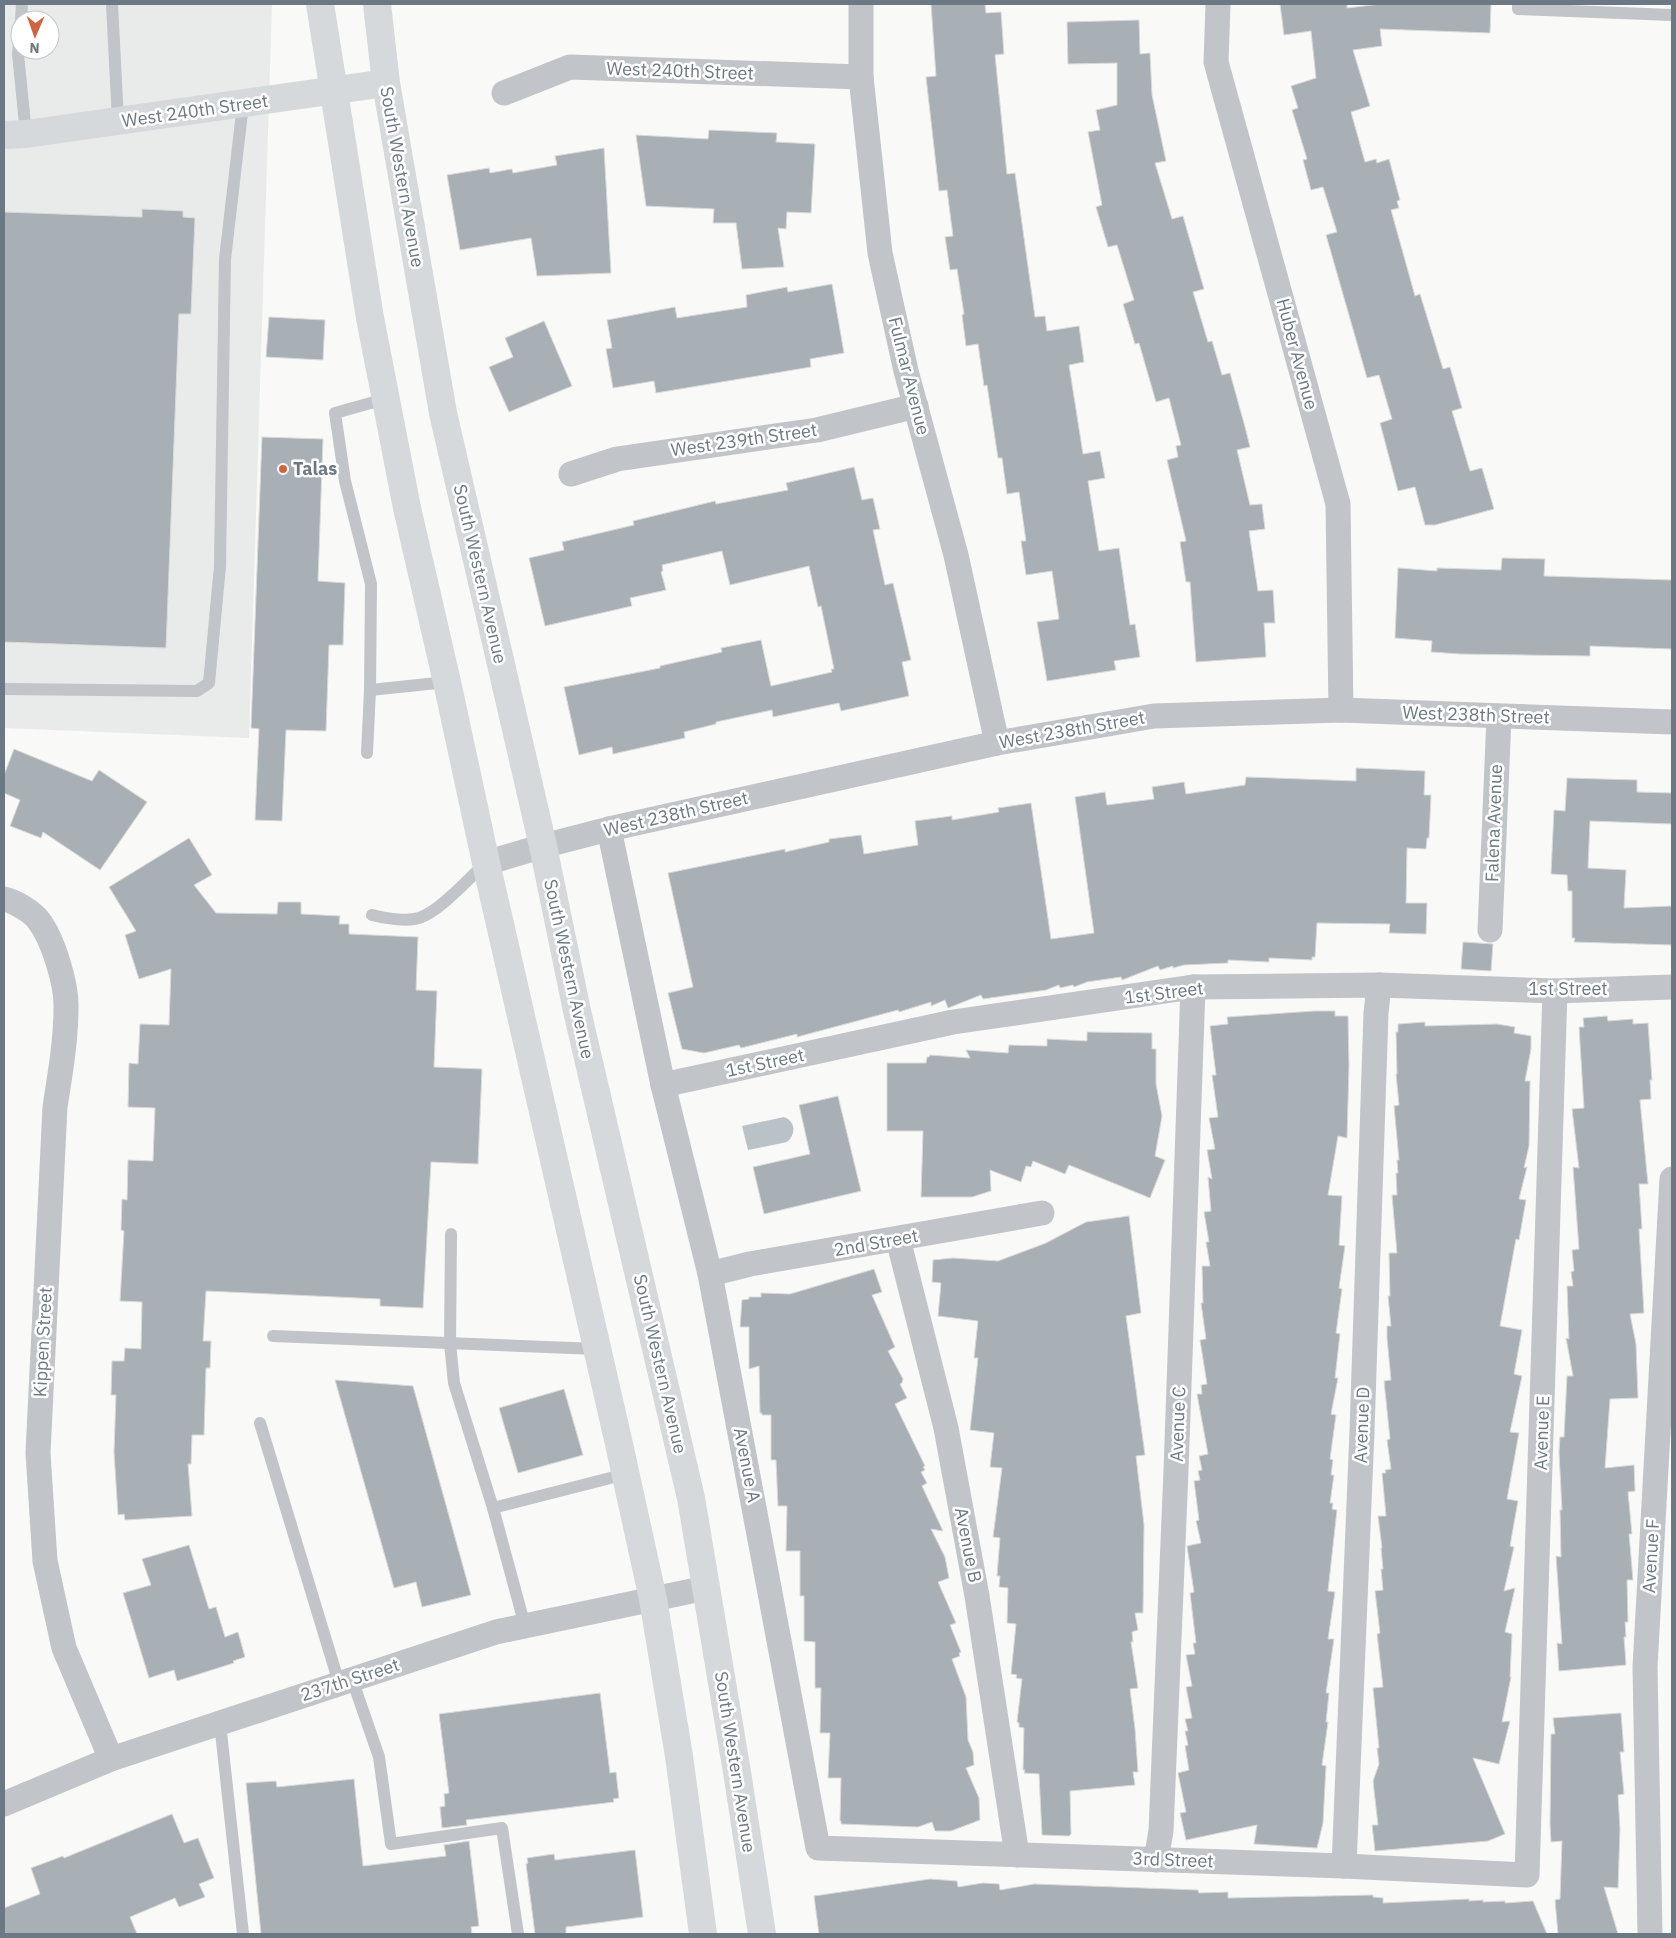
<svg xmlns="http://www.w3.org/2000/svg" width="1676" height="1938" font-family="'IBM Plex Sans',sans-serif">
<rect width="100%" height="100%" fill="#f9f9f7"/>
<!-- built -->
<path fill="#e9eaea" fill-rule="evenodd" d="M4,4H272L249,738L4,728ZM20,20H50V50H20Z"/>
<!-- water -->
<path fill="#b9c3c7" d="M784,1117C796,1122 796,1134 787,1142L748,1150L742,1126Z"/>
<!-- building -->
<g fill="#a8afb5" stroke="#dadad9">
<path d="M931,4H985L986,13L1001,12L1004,54L995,55L1007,174L1015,173L1035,317L1045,316L1047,331L1079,326L1084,362L1069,365L1083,454L1100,451L1105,478L1088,481L1099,551L1119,548L1130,625L1135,624L1140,657L1114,661L1116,670L1047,681L1037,622L1059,619L1052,571L1026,575L1021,541H1026L1019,492L1007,494L1002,458H998L987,385L984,386L978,344L966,346L962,315L964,314L957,269L950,270L945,237L953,236L947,190L939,191L926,77L936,76Z"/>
<path d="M1280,4H1347V8L1381,4H1491L1490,33L1380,29L1382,46L1353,50L1370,106L1351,112L1365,162L1376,159L1377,163L1389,159L1400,200L1397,201L1399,208L1391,210L1415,296L1420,294L1443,369L1450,367L1462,408L1452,411L1470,471L1482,468L1494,509L1435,525H1425L1415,487L1398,491L1380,423L1392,419L1379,375L1367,378L1326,235L1337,232L1323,187L1311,190L1303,160L1307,159L1292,110L1298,108L1291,86L1316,78L1311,31L1284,35Z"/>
<path d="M1139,20L1140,54L1150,53L1152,95L1166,161L1155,163L1172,219L1183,216L1204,289L1193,292L1208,342L1212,341L1222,375L1230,373L1245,427L1250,447L1237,450L1250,505L1262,504L1265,529L1249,531L1258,591L1273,590L1275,623H1264L1266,657L1196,662L1190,582H1186L1180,542L1186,541L1167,460L1178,457L1176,446L1181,445L1169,398L1156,402L1139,343L1135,344L1123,304L1134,300L1117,245L1108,247L1096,207L1102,205L1088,132L1100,130L1096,110L1117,105V63L1068,64L1067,22Z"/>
<path d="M709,130L777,133L776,142L815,144L811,213L787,212L786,229L778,228L784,267L742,269L736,223H713L714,209L646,206L636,135L708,139Z"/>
<path d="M604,148L611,273L537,276L531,238L460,250L447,175L489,168L490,173L512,169L513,173L557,165L555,156Z"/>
<path d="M142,209L183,211V217L195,218L191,314H179L166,648L4,642V212L142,217Z"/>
<path d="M832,284L844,353L810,359L811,367L656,393L654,381L613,388L606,349L612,348L607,320L675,307L677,318L747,307L746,295L787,287L788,292Z"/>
<path d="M269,317L325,320L323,360L266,357Z"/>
<path d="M544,321L572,386L509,412L489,367L513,357L505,338Z"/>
<path d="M262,437L323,439L318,581L345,583L343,645H329L326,731L286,730L282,821L255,820L259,729L251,728Z"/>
<path d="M854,467L862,500L873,498L880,529L873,530L885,585L893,583L911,660L902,662L909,696L841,711L839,703L773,717L772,710L716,722V724L684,732L685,738L613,754L612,747L579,755L564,687L660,668V666L722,652L721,648L761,640L771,686L832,672L831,669H834L821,606L818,607L809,566L730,585L722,551L662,565L663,571L661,572L666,590L630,598L632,606L545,626L529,558L564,550L562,542L634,525L633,521L715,501L716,504L788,490L786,483Z"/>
<path d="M1502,558L1545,559L1544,576L1672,580V649L1590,646V656L1460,654L1431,652L1432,641L1395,638L1398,568L1437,571V568L1501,570Z"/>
<path d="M14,749L92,781L99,770L147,802L100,870L43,832L41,838L10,826L20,800L4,793V775Z"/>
<path d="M1356,768L1425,771L1424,795H1431L1429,838H1427L1426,849L1407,848L1406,903H1427L1426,934L1389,933L1390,924L1317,923L1315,957H1312V960L1269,958V962L1228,960V963L1184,965L1173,968V966L1160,970L1158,966L1122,980L1121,977L1087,982L1074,987L1073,985L1060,988L1059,985L1046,990L983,999L981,995L948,1008L945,1000L931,1006V1002L899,1012L898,1010L797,1037V1034L741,1048L739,1045L704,1053L682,1049L668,993L693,987L668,873L785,849V852L829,842V839L861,835L864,854L918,845L915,821L952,816V820L999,812L998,808L1031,803L1051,939L1094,933L1075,797L1105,792L1107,805L1154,799L1152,787L1184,782L1186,794L1245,785L1246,777L1356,781Z"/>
<path d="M1567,778L1637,780V792L1672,793V824L1590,821L1588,868L1626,870L1624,908L1672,906V945L1574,942L1575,938H1572V891H1568L1567,875L1551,874L1554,810L1565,811Z"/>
<path d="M189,838L212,875L194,885L216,913L277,914L278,902H301V914L340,916L339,924H349V934L418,937L416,990L437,991L434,1067L482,1069L478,1164L431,1162L423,1308L380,1306V1299L206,1291L203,1341H211L210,1368H206L204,1435H192L191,1464H188L192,1516L125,1520L124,1514L118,1515L114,1452L116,1395H111L112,1361H124L125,1348L141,1349L142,1302L120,1301L124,1231L121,1230L122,1199L127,1200L128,1160L153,1161L155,1108L128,1107L129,1063L138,1064L140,1024L169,1025L171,969L139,979L125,935L136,931L109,887Z"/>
<path d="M1463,942L1493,944L1491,971L1461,969Z"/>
<path d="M1314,1011H1335V1016H1348L1349,1066L1347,1138L1338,1136L1328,1195L1342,1196L1339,1245L1345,1246L1339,1288L1342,1289L1336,1333L1340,1334L1335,1378H1338L1331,1414L1336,1415L1330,1459L1333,1460L1331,1475H1334L1330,1503H1333L1332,1509L1337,1510L1328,1591L1335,1592L1328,1639H1334L1326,1693H1329L1326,1722H1328L1322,1765L1326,1766L1323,1823L1317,1848L1254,1844L1257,1825L1186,1840L1180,1813L1186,1812L1178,1773L1189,1770L1185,1746L1188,1745L1185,1731H1188L1185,1719L1192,1718L1186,1687L1192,1686L1186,1655L1195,1654L1193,1643H1196L1190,1593L1194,1592L1187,1546L1201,1543L1196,1521L1199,1520L1194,1481L1200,1480L1198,1471L1202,1470L1199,1456L1208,1454L1197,1394H1202L1201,1385L1207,1384L1200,1340L1206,1339L1201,1303H1203L1202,1266H1210L1206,1242H1209L1204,1212L1211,1211L1208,1177L1212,1179L1207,1150L1215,1149L1209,1118L1218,1117L1212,1075H1216L1210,1026L1228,1024L1227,1017Z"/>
<path d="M1607,1016L1608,1021L1633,1019V1024L1648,1023L1652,1080H1650L1651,1099L1640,1100L1648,1184H1639L1642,1229H1639L1644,1313L1630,1314L1636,1344L1638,1398L1610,1399L1605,1468L1634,1465L1635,1491L1628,1492L1632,1534H1629L1633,1580H1627L1628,1622H1625L1626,1637H1624L1626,1665L1559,1671L1557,1643L1562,1644L1556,1556L1561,1557L1560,1510H1562L1559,1452L1560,1437H1564L1567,1376H1573L1566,1338L1569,1339L1567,1286H1573L1571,1272L1574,1271L1572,1250L1579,1249L1573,1167L1579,1168L1572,1109L1584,1108L1579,1027H1584L1583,1018Z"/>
<path d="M1425,1022V1026L1497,1024L1515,1027L1514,1033L1531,1036V1049L1525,1081H1530L1529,1146L1524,1168L1527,1167L1519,1199L1526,1200L1519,1240L1516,1239L1500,1326L1522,1330L1514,1374L1522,1376L1510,1432L1519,1433L1507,1499L1518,1501L1510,1546L1514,1547L1504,1591L1515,1588L1505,1632L1512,1634L1510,1677H1511L1502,1722L1510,1721L1499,1764L1473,1758L1505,1834L1488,1841L1375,1851L1372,1825H1378L1373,1781L1379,1764L1377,1748H1379L1373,1688L1383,1687L1377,1634L1380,1633L1375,1591L1383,1590L1381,1569H1383L1381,1548H1382L1378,1516H1386L1382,1473H1386L1385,1470L1391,1469L1387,1440L1390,1439L1384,1381L1391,1380L1387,1338V1326H1391L1388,1296H1390L1389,1253H1397L1392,1195H1397L1396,1173H1398L1397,1160H1399L1394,1106L1399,1105L1396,1074H1397L1396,1032H1398V1024Z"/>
<path d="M1087,1032L1152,1033V1049H1156V1084L1162,1116L1155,1156L1165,1160L1150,1198L1069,1165L1065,1174L1033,1161L1031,1167L1026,1166L1021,1182L990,1170L991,1191L972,1197H921L923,1131H887V1063H926L927,1057H929L930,1055L970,1058L966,1050L1008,1053L1009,1045L1047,1046V1039L1087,1041Z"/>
<path d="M838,1096L861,1191L764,1214L753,1167L810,1154L799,1105Z"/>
<path d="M1129,1216L1141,1313L1126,1316L1145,1455L1136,1456L1144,1525L1143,1613H1135L1138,1630L1132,1632L1133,1642H1131L1138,1688L1130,1689L1135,1729L1138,1772H1133L1135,1785L1070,1791L1071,1834L1069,1836L1042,1835L1039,1774L1024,1773L1025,1770H1023L1024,1728L1019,1727V1723L1017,1722L1022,1679L1016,1678L1017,1675L1011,1674L1016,1624L1007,1623L1008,1588L999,1587L1000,1576H997L1000,1538L993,1537L1002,1468L990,1467L994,1433L970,1430L978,1358H974L978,1321L938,1316L941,1283L932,1282L933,1260L953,1258L998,1261L1046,1243L1086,1222Z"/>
<path d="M874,1269L882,1292L872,1295L895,1347L888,1351L903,1379L902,1383L900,1384L907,1398L895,1404L925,1466L923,1467L925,1470L921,1472L927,1483L922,1486L943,1531L931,1529L945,1557L949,1578L938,1582L956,1623L950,1625L961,1652L959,1653L960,1656L952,1659L966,1697L968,1740L973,1752L974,1765L966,1768L979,1798L980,1820L951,1831H935L932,1822L918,1827L841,1824V1821H840L841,1778H828L830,1733H820L821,1688H815V1642L804,1641V1596H800V1551H786L787,1506H778L776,1460H771V1415H762V1413H760L759,1366L749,1369V1327H740L742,1300L749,1299V1297H761V1293L790,1294Z"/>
<path d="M335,1380L413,1386L471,1595L422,1607L416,1582L394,1588Z"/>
<path d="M564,1389L583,1455L518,1473L499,1408Z"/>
<path d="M189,1545L209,1609L216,1607L225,1637L238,1632L245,1657L233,1661L234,1663L177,1681L174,1670L149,1678L123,1593L151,1585L142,1559Z"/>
<path d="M600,1693L610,1773L616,1772L619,1798L613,1799L614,1802L466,1820L467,1825L442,1828L440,1807L445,1806L444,1794L449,1793L439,1714Z"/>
<path d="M1621,1713L1624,1752H1620L1624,1794L1618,1795L1620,1829L1618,1888L1604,1887L1618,1934H1558L1555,1900L1560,1899L1562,1841L1551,1842L1550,1824L1551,1734H1555L1553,1718Z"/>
<path d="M354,1779L363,1866L446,1856L444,1845L469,1841L479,1926L471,1927L472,1934H261L246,1783L276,1781L277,1787Z"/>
<path d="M172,1814L184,1843L198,1838L214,1878L199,1884L205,1897L179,1907L175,1898L130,1917L137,1934H4V1908L40,1894L31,1868L63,1856L64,1858Z"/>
<path d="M635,1850L643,1917L566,1927V1934H535L526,1864L528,1863L527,1858L554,1854L555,1860Z"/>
<path d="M930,1879L957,1881L958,1887L983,1883L999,1884L1000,1890L1034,1884L1198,1890L1199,1893L1228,1892V1898L1373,1895V1897L1383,1898V1903L1469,1899V1901L1483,1900V1902L1505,1901V1903L1533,1901L1547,1934H819L814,1896Z"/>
</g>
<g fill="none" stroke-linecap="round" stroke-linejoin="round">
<!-- lane -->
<g stroke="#c1c4c8" stroke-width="12">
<path d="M112,4L118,121"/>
<path d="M1518,4V9L1672,15"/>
<path d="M21,20L22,4"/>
<path d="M20,31L18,54L26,134"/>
<path d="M385,399L335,413L345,481L371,584L370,690L447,682"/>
<path d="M4,689L197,691L209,683L220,566L225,259L243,104"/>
<path d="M367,753L370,690"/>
<path d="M372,915C383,918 407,922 419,918C439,912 469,878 486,863"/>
<path d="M451,1234L450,1343L454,1383L493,1508L626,1474"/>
<path d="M273,1336L597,1349"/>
<path d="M260,1423L339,1683"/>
<path d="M493,1508L525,1626"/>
<path d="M352,1679L379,1757L391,1844L502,1828L518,1934"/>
<path d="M220,1723L243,1934"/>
</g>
<!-- street -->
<g stroke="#c1c4c8" stroke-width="25">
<path d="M861,4V77L880,253L906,371L956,555L997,743"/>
<path d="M1218,4L1216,62L1338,504L1341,710"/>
<path d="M504,93L570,67L861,77"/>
<path d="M571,474L617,459L817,430L916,406"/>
<path d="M609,829L663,1085L710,1274L818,1848L1344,1866L1527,1875L1555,991"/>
<path d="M486,863L543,846L609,829L997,743L1154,716L1341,710L1672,722"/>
<path d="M4,899C14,901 33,912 39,921C53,939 67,985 66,1008C66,1041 60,1074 55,1107L38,1453L45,1561L64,1648L111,1759"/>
<path d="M1490,930L1499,717"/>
<path d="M663,1085L953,1022L1193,987L1379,985L1555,991L1672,987"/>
<path d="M898,1239L946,1428L977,1596L1017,1855"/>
<path d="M710,1274L750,1264L1042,1213"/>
<path d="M4,1804L111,1759L496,1632L706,1588"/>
<path d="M1156,1860L1161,1831L1176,1471L1193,987"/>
<path d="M1344,1866L1362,1431L1376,1013L1379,985"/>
<path d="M1650,1934L1645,1667L1672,1179"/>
</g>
<!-- secondary -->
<path stroke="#d6d9dc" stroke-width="28" d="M4,135L26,134L386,83"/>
<!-- primary -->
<g stroke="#d6d9dc" stroke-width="28">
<path d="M320,4L370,318L407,508L447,682L486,863L619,1444L653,1599L679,1756L703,1934"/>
<path d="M377,4L386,83L443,413L543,846L577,1011L691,1498L737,1772L762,1934"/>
</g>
</g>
<!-- markers -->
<circle fill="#ce6542" stroke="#fff" stroke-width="2" cx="283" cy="469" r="5"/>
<g text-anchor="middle" stroke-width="5" stroke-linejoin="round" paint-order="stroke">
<!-- street labels -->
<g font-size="18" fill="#6c7884" stroke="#fff">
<text transform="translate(680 71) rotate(2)" y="6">West 240th Street</text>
<text transform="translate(195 111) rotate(-8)" y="6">West 240th Street</text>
<text transform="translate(402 177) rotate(80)" y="6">South Western Avenue</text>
<text transform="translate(1297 354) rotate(75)" y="6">Huber Avenue</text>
<text transform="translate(909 376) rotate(76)" y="6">Fulmar Avenue</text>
<text transform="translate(744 440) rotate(-8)" y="6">West 239th Street</text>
<text transform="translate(480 574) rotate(77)" y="6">South Western Avenue</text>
<text transform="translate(1476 715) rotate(2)" y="6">West 238th Street</text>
<text transform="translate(1072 730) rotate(-10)" y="6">West 238th Street</text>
<text transform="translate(676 814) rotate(-13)" y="6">West 238th Street</text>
<text transform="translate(1494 823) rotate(-88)" y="6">Falena Avenue</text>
<text transform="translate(569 969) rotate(78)" y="6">South Western Avenue</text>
<text x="1568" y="995">1st Street</text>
<text transform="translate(1164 993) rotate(-7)" y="6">1st Street</text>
<text transform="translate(765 1063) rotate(-12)" y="6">1st Street</text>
<text transform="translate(876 1243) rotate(-10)" y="6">2nd Street</text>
<text transform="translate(43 1342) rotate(-87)" y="6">Kippen Street</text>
<text transform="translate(660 1364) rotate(77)" y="6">South Western Avenue</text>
<text transform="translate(1178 1424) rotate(-88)" y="6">Avenue C</text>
<text transform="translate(1362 1425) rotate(-88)" y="6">Avenue D</text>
<text transform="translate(1542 1433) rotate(-88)" y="6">Avenue E</text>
<text transform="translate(747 1465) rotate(79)" y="6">Avenue A</text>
<text transform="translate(968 1545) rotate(79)" y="6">Avenue B</text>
<text transform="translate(1651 1556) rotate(-87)" y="6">Avenue F</text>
<text transform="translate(350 1680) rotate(-18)" y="6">237th Street</text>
<text transform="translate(735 1762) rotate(81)" y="6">South Western Avenue</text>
<text transform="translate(1173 1860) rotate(2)" y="6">3rd Street</text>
</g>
<!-- poi labels -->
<g font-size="18" font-weight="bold" fill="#6c7884" stroke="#fff" text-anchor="start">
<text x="293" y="475">Talas</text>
</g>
</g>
<!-- border -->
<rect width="1676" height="1938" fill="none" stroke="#6c7884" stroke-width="10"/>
<!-- north arrow -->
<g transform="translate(35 35) rotate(182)"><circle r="24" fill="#ffffff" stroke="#c4c9ce"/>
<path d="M0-4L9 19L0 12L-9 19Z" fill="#ce6542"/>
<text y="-8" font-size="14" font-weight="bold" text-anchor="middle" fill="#6c7884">N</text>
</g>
</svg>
